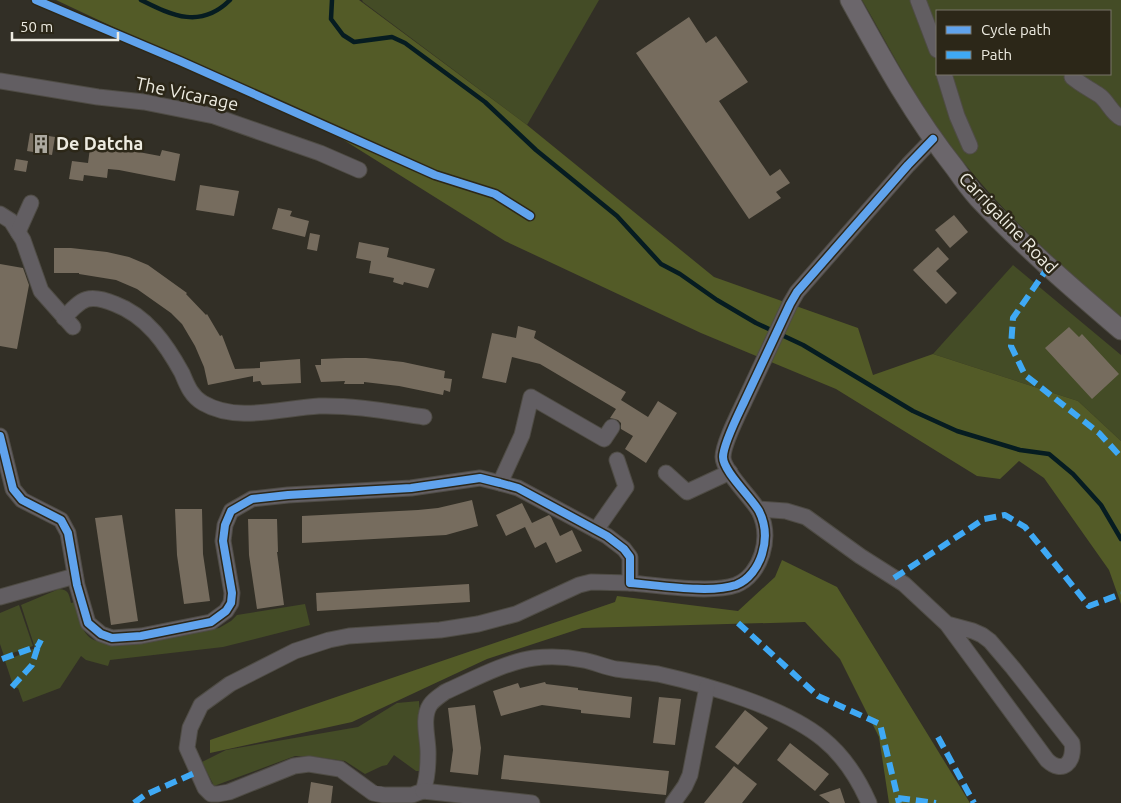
<svg xmlns="http://www.w3.org/2000/svg" width="1121" height="803" font-family="Ubuntu,sans-serif">
<rect width="100%" height="100%" fill="#322f26"/>
<!-- green -->
<g fill="#444c26" fill-rule="evenodd">
<path d="M362,0H599L527,125L363,2Z"/>
<path d="M862,0H1121V317C1052,259 987,199 935,124C908,85 886,41 862,0ZM937,11H1110V74H937Z"/>
<path d="M1013,265L1121,355V441L1078,401L933,354Z"/>
<path d="M59,589C69,590 69,594 71,603L75,602C78,615 80,631 92,639C108,650 197,631 219,628L231,621L237,615L305,604L310,625L223,647L110,660L108,666L86,660L81,656L60,688L23,702L18,688H14L5,661L35,648L21,605Z"/>
<path d="M19,605L33,646L4,656L0,644V613Z"/>
<path d="M419,701L422,752L420,771H416L394,755L387,765L382,766L365,774L345,761L317,757L295,756L214,786L202,762L226,750L358,727L397,703Z"/>
</g>
<!-- forest -->
<g fill="#535b27">
<path d="M56,0H359L527,125L714,277L858,328L873,375L933,354L1078,401L1121,441V604L1109,570L1044,478L1019,461L1000,479L977,476L836,389L701,333L505,241L315,122Z"/>
<path d="M782,560L837,587L970,803H889L879,737L840,659L805,622L582,628L487,659L352,722L210,753V740L615,602L617,596L738,611L775,577Z"/>
</g>
<g fill="none" stroke-linecap="round" stroke-linejoin="round">
<!-- stream -->
<g stroke="#061c21" stroke-width="4.5">
<path d="M141,0C173,16 201,29 230,0"/>
<path d="M332,0L331,19L343,35L354,42L392,37L405,43L485,102L536,150L617,216L661,264L680,274L717,300L756,323L803,345L913,411L957,431L1020,450L1049,454L1073,474L1101,505L1121,539"/>
</g>
</g>
<!-- building -->
<g fill="#766c5e">
<path d="M689,17L706,43L716,36L748,82L719,101L770,176L780,169L790,183L776,192L781,198L749,219L636,53Z"/>
<path d="M30,133L55,137L52,155L27,151Z"/>
<path d="M101,145L160,156L162,150L180,154L175,181L119,170L108,169L107,178L84,175L83,181L69,179L72,161L88,163L90,148L101,149Z"/>
<path d="M16,159L28,161L26,172L14,170Z"/>
<path d="M200,185L239,191L234,216L196,210Z"/>
<path d="M278,208L292,211L290,216L309,221L305,237L272,229Z"/>
<path d="M954,215L968,232L950,248L935,230Z"/>
<path d="M310,233L320,235L317,251L307,249Z"/>
<path d="M359,242L389,248L387,257L435,269L428,288L404,282L403,285L393,282L394,278L369,273L371,261L356,258Z"/>
<path d="M938,247L949,259L936,271L957,293L946,304L913,270Z"/>
<path d="M54,248H71L107,252L129,257L148,265L187,293L186,294L206,315L207,314L220,336L222,335L235,369L260,368V362L300,359L301,383L262,385L260,381L253,382V376L208,385L204,367L195,346L182,324L171,313L137,289L116,280L79,274V273H54Z"/>
<path d="M0,264L23,268L29,285L17,349L0,346Z"/>
<path d="M518,326L536,331L534,338L626,392L621,400L648,417L658,401L677,413L646,463L625,449L633,436L621,429V423L618,420L610,418L616,409L540,364L512,357L506,383L482,378L492,333L516,338Z"/>
<path d="M1069,327L1079,337L1082,334L1119,374L1092,399L1045,348Z"/>
<path d="M345,358H366L403,362L445,371L444,378L452,379L450,392L444,390L443,395L399,386L364,382V384H344L345,381L321,382L315,365H321V359Z"/>
<path d="M472,500L478,526L446,535L302,543V516L418,510L438,508Z"/>
<path d="M522,503L532,523L549,515L551,517L560,536L572,530L582,551L556,563L546,542L535,548L525,527L506,536L496,515Z"/>
<path d="M175,509H202L203,554L210,601L184,604L177,555Z"/>
<path d="M122,515L138,621L111,625L95,518Z"/>
<path d="M248,519H277L278,552H277L284,605L257,609L249,555Z"/>
<path d="M469,584L470,602L317,611L316,593Z"/>
<path d="M545,682L546,684L578,688V690L632,697L630,718L581,713V710L542,705L501,716L493,691L518,683L520,688Z"/>
<path d="M659,697L681,699L675,745L653,743Z"/>
<path d="M475,705L481,748L478,775L450,772L453,750L448,708Z"/>
<path d="M745,710L768,728L738,765L715,747Z"/>
<path d="M790,743L829,774L815,791L777,760Z"/>
<path d="M504,755L669,771L666,795L501,779Z"/>
<path d="M734,766L757,784L742,803H704Z"/>
<path d="M311,782L333,786L331,803H308Z"/>
<path d="M840,788L845,803H830L819,795Z"/>
</g>
<g fill="none" stroke-linecap="round" stroke-linejoin="round">
<!-- minor casing -->
<g stroke="#4f4c45" stroke-width="17">
<g id="minor">
<path d="M918,0L937,50"/>
<path d="M944,74L957,116L970,146"/>
<path d="M1072,77C1080,84 1090,89 1099,95C1108,101 1111,113 1121,118"/>
<path d="M0,81L98,97L144,102L214,116L320,153L359,170"/>
<path d="M0,214L11,221L23,240L41,291L73,327"/>
<path d="M18,232L31,203"/>
<path d="M64,318C82,298 89,293 115,304C147,316 166,344 182,373C187,385 191,396 203,403C237,423 282,408 319,406C354,405 390,412 424,417"/>
<path d="M0,436L13,489L22,500L61,520L68,533L77,585L88,623L101,634L112,638L141,636L211,622L226,611L231,603L232,593L223,541L225,525L231,511L252,499L288,495L411,488L480,478L500,483L518,488L607,536L624,549L630,557V583C658,585 710,594 736,585C749,580 758,567 762,554C767,538 766,525 759,511C751,497 723,471 723,457C723,444 739,413 745,400C760,368 775,336 790,304L797,292L908,165L933,139"/>
<path d="M666,473L687,492L730,472"/>
<path d="M500,483L522,435L531,397L604,439L612,427"/>
<path d="M758,509L786,511L806,517L860,556L904,584L947,624L1047,760C1063,775 1075,762 1072,743L1013,668L990,641L982,635L973,631L947,624"/>
<path d="M596,530L626,487L617,460"/>
<path d="M630,583L591,582L579,585L516,614L478,624L440,630L349,636L329,640L295,651L230,684L201,705L190,728L187,748L205,788L211,794H218L229,792L294,766L309,764L340,769L373,793L384,795H412L423,791C427,780 428,767 428,756C429,740 421,719 430,705C434,699 440,696 445,692C472,680 505,662 534,658C550,656 568,657 583,660C594,662 605,667 616,669C630,671 644,672 658,674C707,685 784,707 823,739C844,756 858,778 869,803"/>
<path d="M0,597L75,576"/>
<path d="M423,791L532,803"/>
<path d="M673,803L685,786L690,775L707,687"/>
</g>
</g>
<!-- major casing -->
<g stroke="#4f4c45" stroke-width="21">
<path id="major" d="M850,0C882,58 913,115 955,168C962,178 970,189 978,198C1022,245 1072,288 1121,330"/>
</g>
<!-- minor -->
<use href="#minor" stroke="#625e62" stroke-width="15"/>
<!-- major -->
<use href="#major" stroke="#6b666b" stroke-width="19"/>
<!-- quiet -->
<g stroke="#3fa9f5" stroke-width="6" stroke-dasharray="12 6" stroke-linecap="butt">
<path d="M1049,266L1013,318L1011,346L1025,375L1099,433L1121,457"/>
<path d="M894,578L984,519L1005,515L1025,527L1089,606L1121,594"/>
<path d="M738,623L818,696L880,724L899,803"/>
<path d="M2,659L38,646L41,640"/>
<path d="M12,687L32,665L38,646"/>
<path d="M938,737L974,803"/>
<path d="M898,798L936,803"/>
<path d="M134,803L145,795L197,772"/>
</g>
<!-- cycleway casing -->
<g stroke="#2c2718" stroke-width="11">
<g id="cycleway">
<path d="M36,0L180,61L435,175L495,194L530,216"/>
<path d="M0,436L13,489L22,500L61,520L68,533L77,585L88,623L101,634L112,638L141,636L211,622L226,611L231,603L232,593L223,541L225,525L231,511L252,499L288,495L411,488L480,478L500,483L518,488L607,536L624,549L630,557V583C658,585 710,594 736,585C749,580 758,567 762,554C767,538 766,525 759,511C751,497 723,471 723,457C723,444 739,413 745,400C760,368 775,336 790,304L797,292L908,165L933,139"/>
</g>
</g>
<!-- cycleway -->
<use href="#cycleway" stroke="#60a3ed" stroke-width="8"/>
</g>
<!-- icons -->
<defs>
<g id="building-bare" transform="scale(1.5)"><path d="M-4-6H4V6H1V3H-1V6H-4ZM-2.5-4.3h1.7v1.8h-1.7ZM.8-4.3h1.7v1.8H.8ZM-2.5-1h1.7V.8h-1.7ZM.8-1h1.7V.8H.8Z" fill="#aca9a0" stroke="#2c2718" stroke-width="2.5" paint-order="stroke"/></g>
</defs>
<g fill-rule="evenodd">
<use href="#building-bare" x="41" y="144"/>
</g>
<g text-anchor="middle" stroke-width="5" stroke-linejoin="round" paint-order="stroke">
<!-- street labels -->
<g font-size="18" fill="#edebe1" stroke="#2c2718">
<text transform="translate(187 94) rotate(12)" y="6">The Vicarage</text>
<text transform="translate(1008 223) rotate(46)" y="6">Carrigaline Road</text>
</g>
<!-- poi labels -->
<g font-size="18" font-weight="bold" fill="#edebe1" stroke="#2c2718" text-anchor="start">
<text x="56" y="150">De Datcha</text>
</g>
</g>
<!-- legend -->
<rect x="936" y="10" width="175" height="65" fill="#2c2718" stroke="#797568"/>
<rect x="946" y="26" width="25" height="8" fill="#60a3ed" stroke="#797568"/>
<text x="981" y="35" font-size="15" fill="#edebe1">Cycle path</text>
<rect x="946" y="51" width="25" height="8" fill="#3fa9f5" stroke="#797568"/>
<text x="981" y="60" font-size="15" fill="#edebe1">Path</text>
<!-- scale -->
<path d="M12 32v8h106v-8" fill="none" stroke="#edebe1" stroke-width="2.5"/>
<text x="20" y="32" font-size="15" fill="#edebe1" stroke="#2c2718" stroke-width="4" paint-order="stroke">50 m</text>
</svg>
